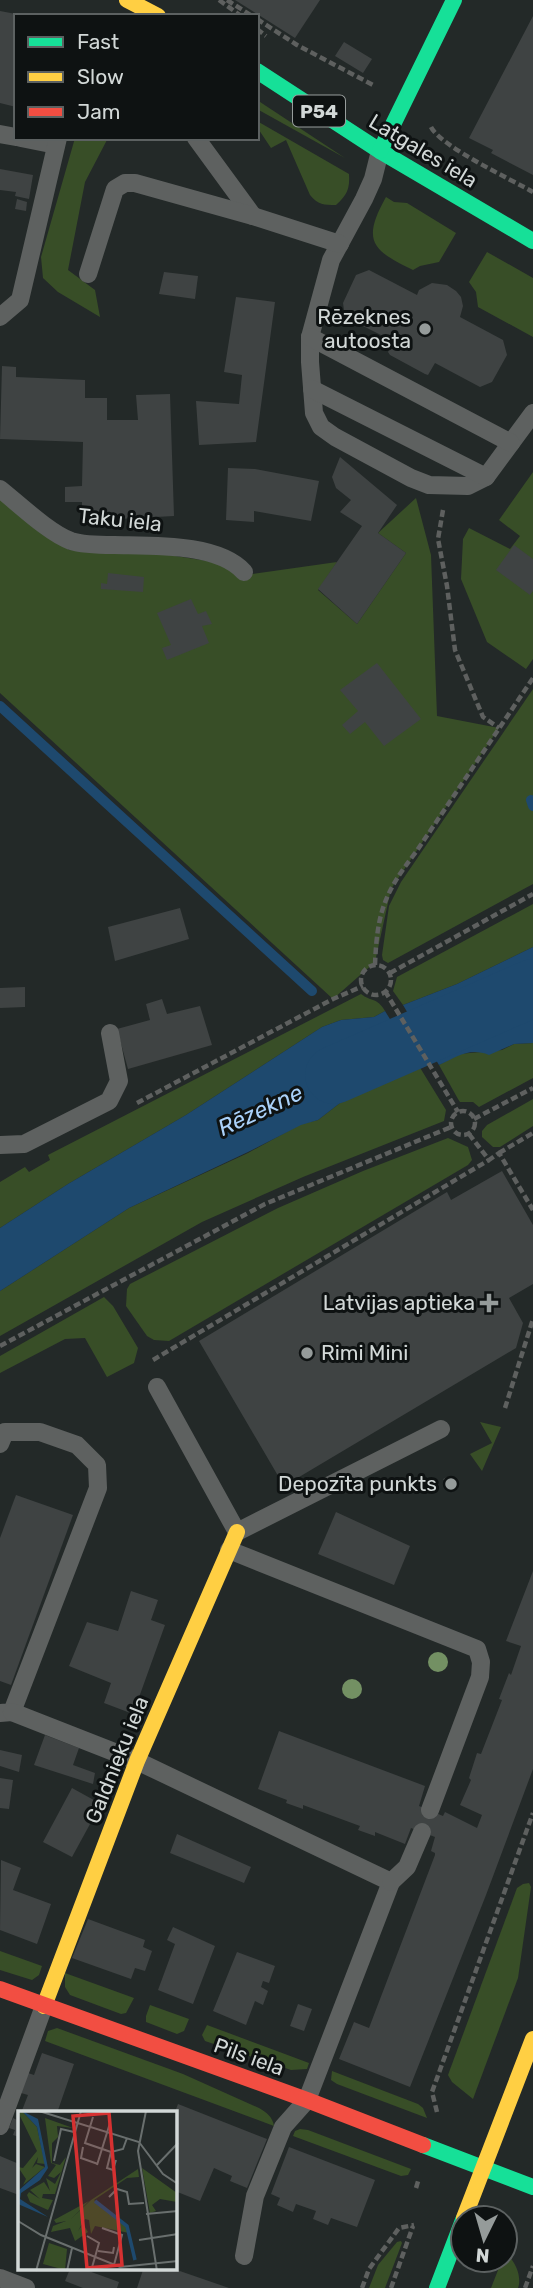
<svg xmlns="http://www.w3.org/2000/svg" width="533" height="2288" font-family="Rubik,sans-serif">
<rect width="100%" height="100%" fill="#232928"/>
<!-- green -->
<g fill="#384e27">
<path d="M257,100L345,158L257,109Z"/>
<path d="M257,121L349,174C350,189 347,195 336,205C324,205 318,205 310,195L286,140L271,148L257,127Z"/>
<path d="M75,138H108L85,182L68,270L95,290L100,317L58,292L43,278L41,257Z"/>
<path d="M386,197L394,202L407,203L456,233L439,262L420,266L413,270C371,250 362,240 386,197Z"/>
<path d="M487,252L533,278V337L478,307L476,292L469,282Z"/>
<path d="M533,472V659L526,669L487,642L461,579L463,539L469,528L510,549L520,536L499,520Z"/>
<path d="M0,496L69,550L156,553L227,564L239,576L337,562L318,590L357,624L406,553L378,533L416,498L431,555L437,716L499,728L391,889L375,962L333,999L0,693Z"/>
<path d="M533,689V884L388,963L383,960L382,955L389,906L401,882Z"/>
<path d="M533,904V947L457,984L403,1005L393,991L397,977Z"/>
<path d="M361,994C371,1002 377,997 385,1011L374,1017L341,1020L322,1027L186,1115L68,1184L0,1228V1182L25,1167L29,1172L50,1160L48,1155Z"/>
<path d="M533,1043V1078L479,1107L473,1102H460L458,1099L439,1065L459,1054L502,1050L514,1044Z"/>
<path d="M419,1066L446,1110L444,1121L303,1177L202,1222L0,1336V1291L129,1208L248,1153L301,1124L318,1120L340,1103L388,1082Z"/>
<path d="M533,1099V1126L500,1147H493L482,1137V1131L487,1125Z"/>
<path d="M448,1138L468,1147L472,1160L468,1165L169,1341L154,1340L147,1336L126,1306L127,1289L130,1284L278,1208L363,1171Z"/>
<path d="M104,1297L113,1306L138,1348L134,1363L107,1377L85,1338L65,1339L0,1373V1356Z"/>
<path d="M480,1422L501,1427L482,1471L470,1454L492,1443Z"/>
<path d="M529,1883L531,1887L518,1978L473,2099L452,2082L448,2075L517,1888L523,1884Z"/>
<path d="M0,1951L42,1966L39,1975L32,1980L0,1970Z"/>
<path d="M65,1973L134,1998L126,2013L121,2014L70,1995L65,1987Z"/>
<path d="M150,2005L189,2019L184,2031L177,2034L146,2022V2016Z"/>
<path d="M207,2025L309,2063L307,2069L291,2070L205,2041L202,2035Z"/>
<path d="M57,2028L183,2074L259,2108C267,2113 272,2116 274,2126L45,2041L48,2031Z"/>
<path d="M332,2071L418,2104L423,2108L427,2118L337,2084L331,2080Z"/>
<path d="M300,2129L308,2130L411,2169L408,2175L401,2176L293,2136L295,2131Z"/>
<path d="M401,2241L402,2243L385,2288H369L378,2265L397,2242Z"/>
<path d="M505,2256H508C516,2262 522,2278 518,2288H491L502,2260H505Z"/>
</g>
<!-- water -->
<g fill="#1e496e">
<path d="M533,947V1043L514,1044L489,1055C469,1047 457,1057 439,1065L403,1005L457,984Z"/>
<path d="M385,1011L419,1066L388,1082L340,1103L318,1120L301,1125L248,1152L129,1208L0,1291V1228L68,1184L186,1115L322,1027L341,1020L374,1017Z"/>
</g>
<g fill="none" stroke-linecap="round" stroke-linejoin="round">
<!-- stream -->
<g stroke="#1e496e" stroke-width="10">
<path d="M0,706L312,991"/>
<path d="M531,800L533,806"/>
</g>
<!-- river -->
<path stroke="#1e496e" stroke-width="58" d="M334,1075L533,988"/>
</g>
<!-- building -->
<g fill="#3f4343">
<path d="M235,0H320L295,38Z"/>
<path d="M0,11L16,14V107L0,103Z"/>
<path d="M533,16V175L491,153L493,150L469,138Z"/>
<path d="M344,42L372,59L363,73L335,56Z"/>
<path d="M0,169L33,175L29,199L15,196L16,192L0,190Z"/>
<path d="M17,199L27,202L26,211L15,209Z"/>
<path d="M369,270L417,295L419,290L432,283L447,285L456,291L461,297L463,306L460,317L503,340L507,355L492,382L480,387L435,363L428,375L425,374L390,355L388,352L393,341L345,317L343,303L356,275Z"/>
<path d="M164,272L198,276L195,299L159,294Z"/>
<path d="M236,297L275,302L256,442L199,445L196,401L239,404L242,375L224,372Z"/>
<path d="M2,366L16,367V377L85,380V398H107V420H138L136,395L170,394L174,516L82,521V502H65V487L82,486L83,442L0,439Z"/>
<path d="M340,457L397,505L378,533L406,553L357,624L318,589L362,526L340,512L351,500L336,488L332,477Z"/>
<path d="M228,468L255,469L319,481L311,521L254,511V522L226,520Z"/>
<path d="M514,545L533,559V591L530,595L496,570Z"/>
<path d="M108,573L144,577L143,592L101,589V583L107,584Z"/>
<path d="M191,599L198,614L206,611L212,624L202,626L209,643L167,660L162,648L171,645L157,613Z"/>
<path d="M377,663L421,719L384,746L365,722L350,734L342,725L358,711L340,690Z"/>
<path d="M180,908L189,939L115,961L108,927Z"/>
<path d="M25,987V1007L0,1008V988Z"/>
<path d="M162,999L167,1014L200,1006L212,1045L128,1069L117,1029L150,1020L146,1004Z"/>
<path d="M502,1171L533,1225V1284L509,1298L523,1323L516,1348L284,1486L199,1341L447,1192L451,1200Z"/>
<path d="M449,1476L458,1488L452,1492L443,1479Z"/>
<path d="M16,1495L73,1515L11,1685L0,1681V1538Z"/>
<path d="M336,1512L410,1546L394,1585L318,1554Z"/>
<path d="M533,1571V1769L486,1895L410,2087L339,2059L354,2022L369,2028L435,1855V1853L431,1851L435,1837L411,1828L405,1844L375,1832V1836L358,1830L360,1826L303,1805V1809L286,1803L287,1800L258,1789L279,1731L425,1786L419,1806L443,1816L445,1812L477,1828L482,1815L460,1805L471,1780L469,1778L477,1753L481,1754L502,1700L499,1699L509,1673L511,1675L521,1646L506,1641Z"/>
<path d="M131,1591L158,1600L151,1620L165,1625L133,1714L104,1703L111,1683L69,1666L87,1622L118,1631Z"/>
<path d="M45,1735L79,1748L73,1765L95,1773L93,1784L34,1765Z"/>
<path d="M0,1750L22,1755L19,1772L0,1766Z"/>
<path d="M0,1778L13,1780L9,1809L0,1808Z"/>
<path d="M72,1788L101,1804L72,1857L43,1842Z"/>
<path d="M177,1834L251,1867L244,1883L170,1853Z"/>
<path d="M1,1860L21,1868L13,1890L51,1904L37,1944L0,1930Z"/>
<path d="M88,1919L145,1940L143,1947L152,1951L145,1971L135,1968L131,1979L72,1958Z"/>
<path d="M173,1927L215,1946L193,2004L158,1990L175,1944L167,1940Z"/>
<path d="M237,1952L275,1966L269,1983L263,1981L261,1987L268,1991L263,2005L255,2001L246,2025L213,2011Z"/>
<path d="M298,2004L312,2009L304,2031L290,2026Z"/>
<path d="M42,2053L74,2064L57,2113H21L28,2095L21,2093L28,2073L34,2075Z"/>
<path d="M178,2104L267,2139L247,2188L230,2181L232,2176L214,2168L200,2201L175,2191V2112Z"/>
<path d="M13,2118L19,2121V2137L13,2135L15,2130L9,2128Z"/>
<path d="M289,2147L375,2180L357,2227L331,2218L328,2225L313,2219L316,2211L296,2204L293,2212L277,2205L280,2198L271,2194Z"/>
<path d="M0,2156L19,2164V2195L0,2188Z"/>
<path d="M70,2269H83L119,2282L117,2288H83L65,2281Z"/>
<path d="M146,2269H174L229,2288H137L143,2270Z"/>
</g>
<g fill="none" stroke-linecap="round" stroke-linejoin="round">
<!-- path -->
<g stroke="#5e605f" stroke-width="4.5" stroke-dasharray="7 3.5" stroke-linecap="butt">
<path d="M219,0L241,16"/>
<path d="M227,0L252,16"/>
<path d="M257,19L297,45L375,86"/>
<path d="M257,29L266,36"/>
<path d="M431,127C440,146 512,180 533,192"/>
<path d="M443,510L438,539L447,586L455,650L483,717L499,728"/>
<path d="M375,965C377,913 384,893 416,852L533,678"/>
<circle cx="376" cy="980" r="15"/>
<path d="M390,973L533,894"/>
<path d="M385,991L458,1112"/>
<path d="M137,1103L333,999L363,986"/>
<circle cx="463" cy="1123" r="12"/>
<path d="M474,1119L533,1088"/>
<path d="M469,1134L489,1160L499,1153L533,1210"/>
<path d="M499,1153L533,1133"/>
<path d="M0,1346L265,1204L451,1127"/>
<path d="M153,1360L489,1160"/>
<path d="M505,1408L533,1319"/>
<path d="M437,2112L432,2092L533,1813"/>
<path d="M416,2188L419,2178"/>
<path d="M362,2288L369,2269L399,2228L414,2225"/>
<path d="M391,2288L413,2226"/>
<path d="M525,2288L533,2266"/>
</g>
<!-- lane -->
<g stroke="#5e6160" stroke-width="18">
<path d="M0,134L16,137"/>
<path d="M21,138L56,145"/>
<path d="M196,138L253,216"/>
<path d="M380,151L373,179L364,199L331,260L310,337V362L314,413L321,427L335,437L411,478L429,485L468,486L486,477L533,413"/>
<path d="M88,274L115,189L125,183H135L253,216L340,244"/>
<path d="M0,317L20,300L58,138"/>
<path d="M310,337L511,443"/>
<path d="M312,389L486,477"/>
<path d="M0,489C19,504 49,533 71,541C83,545 101,545 114,545C152,546 218,543 244,572"/>
<path d="M0,1145L24,1144L109,1101L119,1081L110,1033"/>
<path d="M157,1387L237,1532L441,1429"/>
<path d="M0,1444L5,1432H40L77,1445L97,1465L98,1488L12,1712L0,1713"/>
<path d="M229,1550L477,1649L481,1662L480,1677L430,1810"/>
<path d="M12,1712L137,1761L391,1882L307,2100L283,2127L255,2196L244,2256"/>
<path d="M391,1882L407,1867L422,1832"/>
<path d="M0,2126L44,2006"/>
<path d="M0,2278L26,2288"/>
</g>
<!-- fast -->
<g stroke="#16e098" stroke-width="16">
<path d="M257,71L380,151L533,241"/>
<path d="M380,151L454,0"/>
<path d="M423,2145L533,2187"/>
<path d="M437,2288L463,2220"/>
</g>
<!-- slow -->
<g stroke="#ffcf43" stroke-width="16">
<path d="M127,0L158,16"/>
<path d="M44,2006L137,1761L237,1532"/>
<path d="M464,2218L533,2039"/>
</g>
<!-- jam -->
<path stroke="#f24e42" stroke-width="16" d="M0,1989L307,2100L423,2145"/>
</g>
<!-- trees -->
<g fill="#739063">
<circle cx="438" cy="1662" r="10"/>
<circle cx="352" cy="1689" r="10"/>
</g>
<!-- markers -->
<g fill="#959b9a" stroke="#0e1212" stroke-width="2.5">
<circle cx="425" cy="329" r="7"/>
<path d="M485.5 1292.5h7v7h7v7h-7v7h-7v-7h-7v-7h7z"/>
<circle cx="307" cy="1353" r="7"/>
<circle cx="451" cy="1484" r="7"/>
</g>
<g text-anchor="middle" stroke-width="6" stroke-linejoin="round" paint-order="stroke">
<!-- shield labels -->
<rect fill="#0e1212" stroke="#979d9c" stroke-width="2" x="293" y="95.5" width="52" height="31" rx="5"/>
<g font-size="19" font-weight="bold" fill="#d2d8d7">
<text x="319" y="118">P54</text>
</g>
<!-- street labels -->
<g font-size="21" fill="#d2d8d7" stroke="#0e1212">
<text transform="translate(423 151) rotate(31)" y="7">Latgales iela</text>
<text transform="translate(120 520) rotate(6)" y="7">Taku iela</text>
<text transform="translate(117 1760) rotate(-68)" y="7">Galdnieku iela</text>
<text transform="translate(249 2057) rotate(20)" y="7">Pils iela</text>
</g>
<!-- poi labels -->
<g font-size="21" fill="#d2d8d7" stroke="#0e1212" text-anchor="end">
<text x="411" y="324">Rēzeknes<tspan x="411" dy="24">autoosta</tspan></text>
<text x="475" y="1310">Latvijas aptieka</text>
<text x="321" y="1360" text-anchor="start">Rimi Mini</text>
<text x="437" y="1491">Depozīta punkts</text>
</g>
<!-- water labels -->
<g font-size="23" font-style="italic" fill="#aad1f9" stroke="#0e1212">
<text transform="translate(260 1110) rotate(-25)" y="8">Rēzekne</text>
</g>
</g>
<!-- overview -->
<g transform="translate(18 2111)">
<rect width="159" height="159" fill="#232928"/>
<path d="M4,0L19,16L27,53L19,52L20,46L14,57L18,53L27,56L5,74L8,68L0,56L5,57L19,40L1,3ZM27,7L55,17L39,15L40,26L34,32V52L42,54L48,46L37,83H25L24,87L35,89L30,99L12,91L9,84L11,81L22,88L12,79L26,71L32,80L28,67L37,73L43,61L36,67L30,65L38,54L33,52ZM124,57L159,82V91L142,88L134,94L138,100L132,102ZM120,58L121,66L109,67L76,89L109,115L111,122L77,115L73,123L71,109L67,108L60,120L65,113L70,121L57,130L52,117L33,121L35,115L48,110L38,112L36,109L71,90L53,108L73,89ZM31,132L49,138L47,159L25,153Z" fill="#384e27"/>
<path d="M4,0L20,8L30,57L22,69L3,82L2,88L30,106L0,93V80L27,56L19,16Z" fill="#1e496e"/>
<path fill="none" stroke="#1e496e" stroke-width="3.5" d="M77,90L109,115L117,149"/>
<path fill="none" stroke="#696f6e" stroke-width="2" d="M21,0L121,31L145,63L160,73M128,0L120,40L139,160M75,6L67,32L93,41M65,36L63,47L80,53M98,49L95,59L89,57L93,41L105,38L109,27M36,50L43,18L56,21M79,54L92,12M139,54L160,32M91,86L99,78L109,81L111,93L126,92M128,103L160,100M0,110L23,124L102,156L160,150M84,117L104,124L96,154M69,125L81,132L73,160M121,129L160,123M80,140L95,142L96,136M18,160L63,0M49,160L54,137"/>
<path fill="#d63131" fill-opacity="0.15" stroke="#d63131" stroke-width="3.5" d="M91,2L104,154L69,157L55,5Z"/>
<rect width="159" height="159" fill="none" stroke="#d2d8d7" stroke-width="3.5"/>
</g>
<!-- legend -->
<rect x="14" y="14" width="245" height="126" fill="#0e1212" stroke="#5c6161" stroke-width="2"/>
<rect x="28" y="37" width="35" height="10" fill="#16e098" stroke="#5c6161" stroke-width="2"/>
<text x="77" y="49" font-size="21" fill="#d2d8d7">Fast</text>
<rect x="28" y="72" width="35" height="10" fill="#ffcf43" stroke="#5c6161" stroke-width="2"/>
<text x="77" y="84" font-size="21" fill="#d2d8d7">Slow</text>
<rect x="28" y="107" width="35" height="10" fill="#f24e42" stroke="#5c6161" stroke-width="2"/>
<text x="77" y="119" font-size="21" fill="#d2d8d7">Jam</text>
<!-- north arrow -->
<g transform="translate(484 2239) rotate(185)"><circle r="33" fill="#0e1212" stroke="#5c6161" stroke-width="2"/>
<path d="M0-5L12 26L0 18L-12 26Z" fill="#959b9a"/>
<text y="-10" font-size="19" font-weight="bold" text-anchor="middle" fill="#d2d8d7">N</text>
</g>
</svg>
